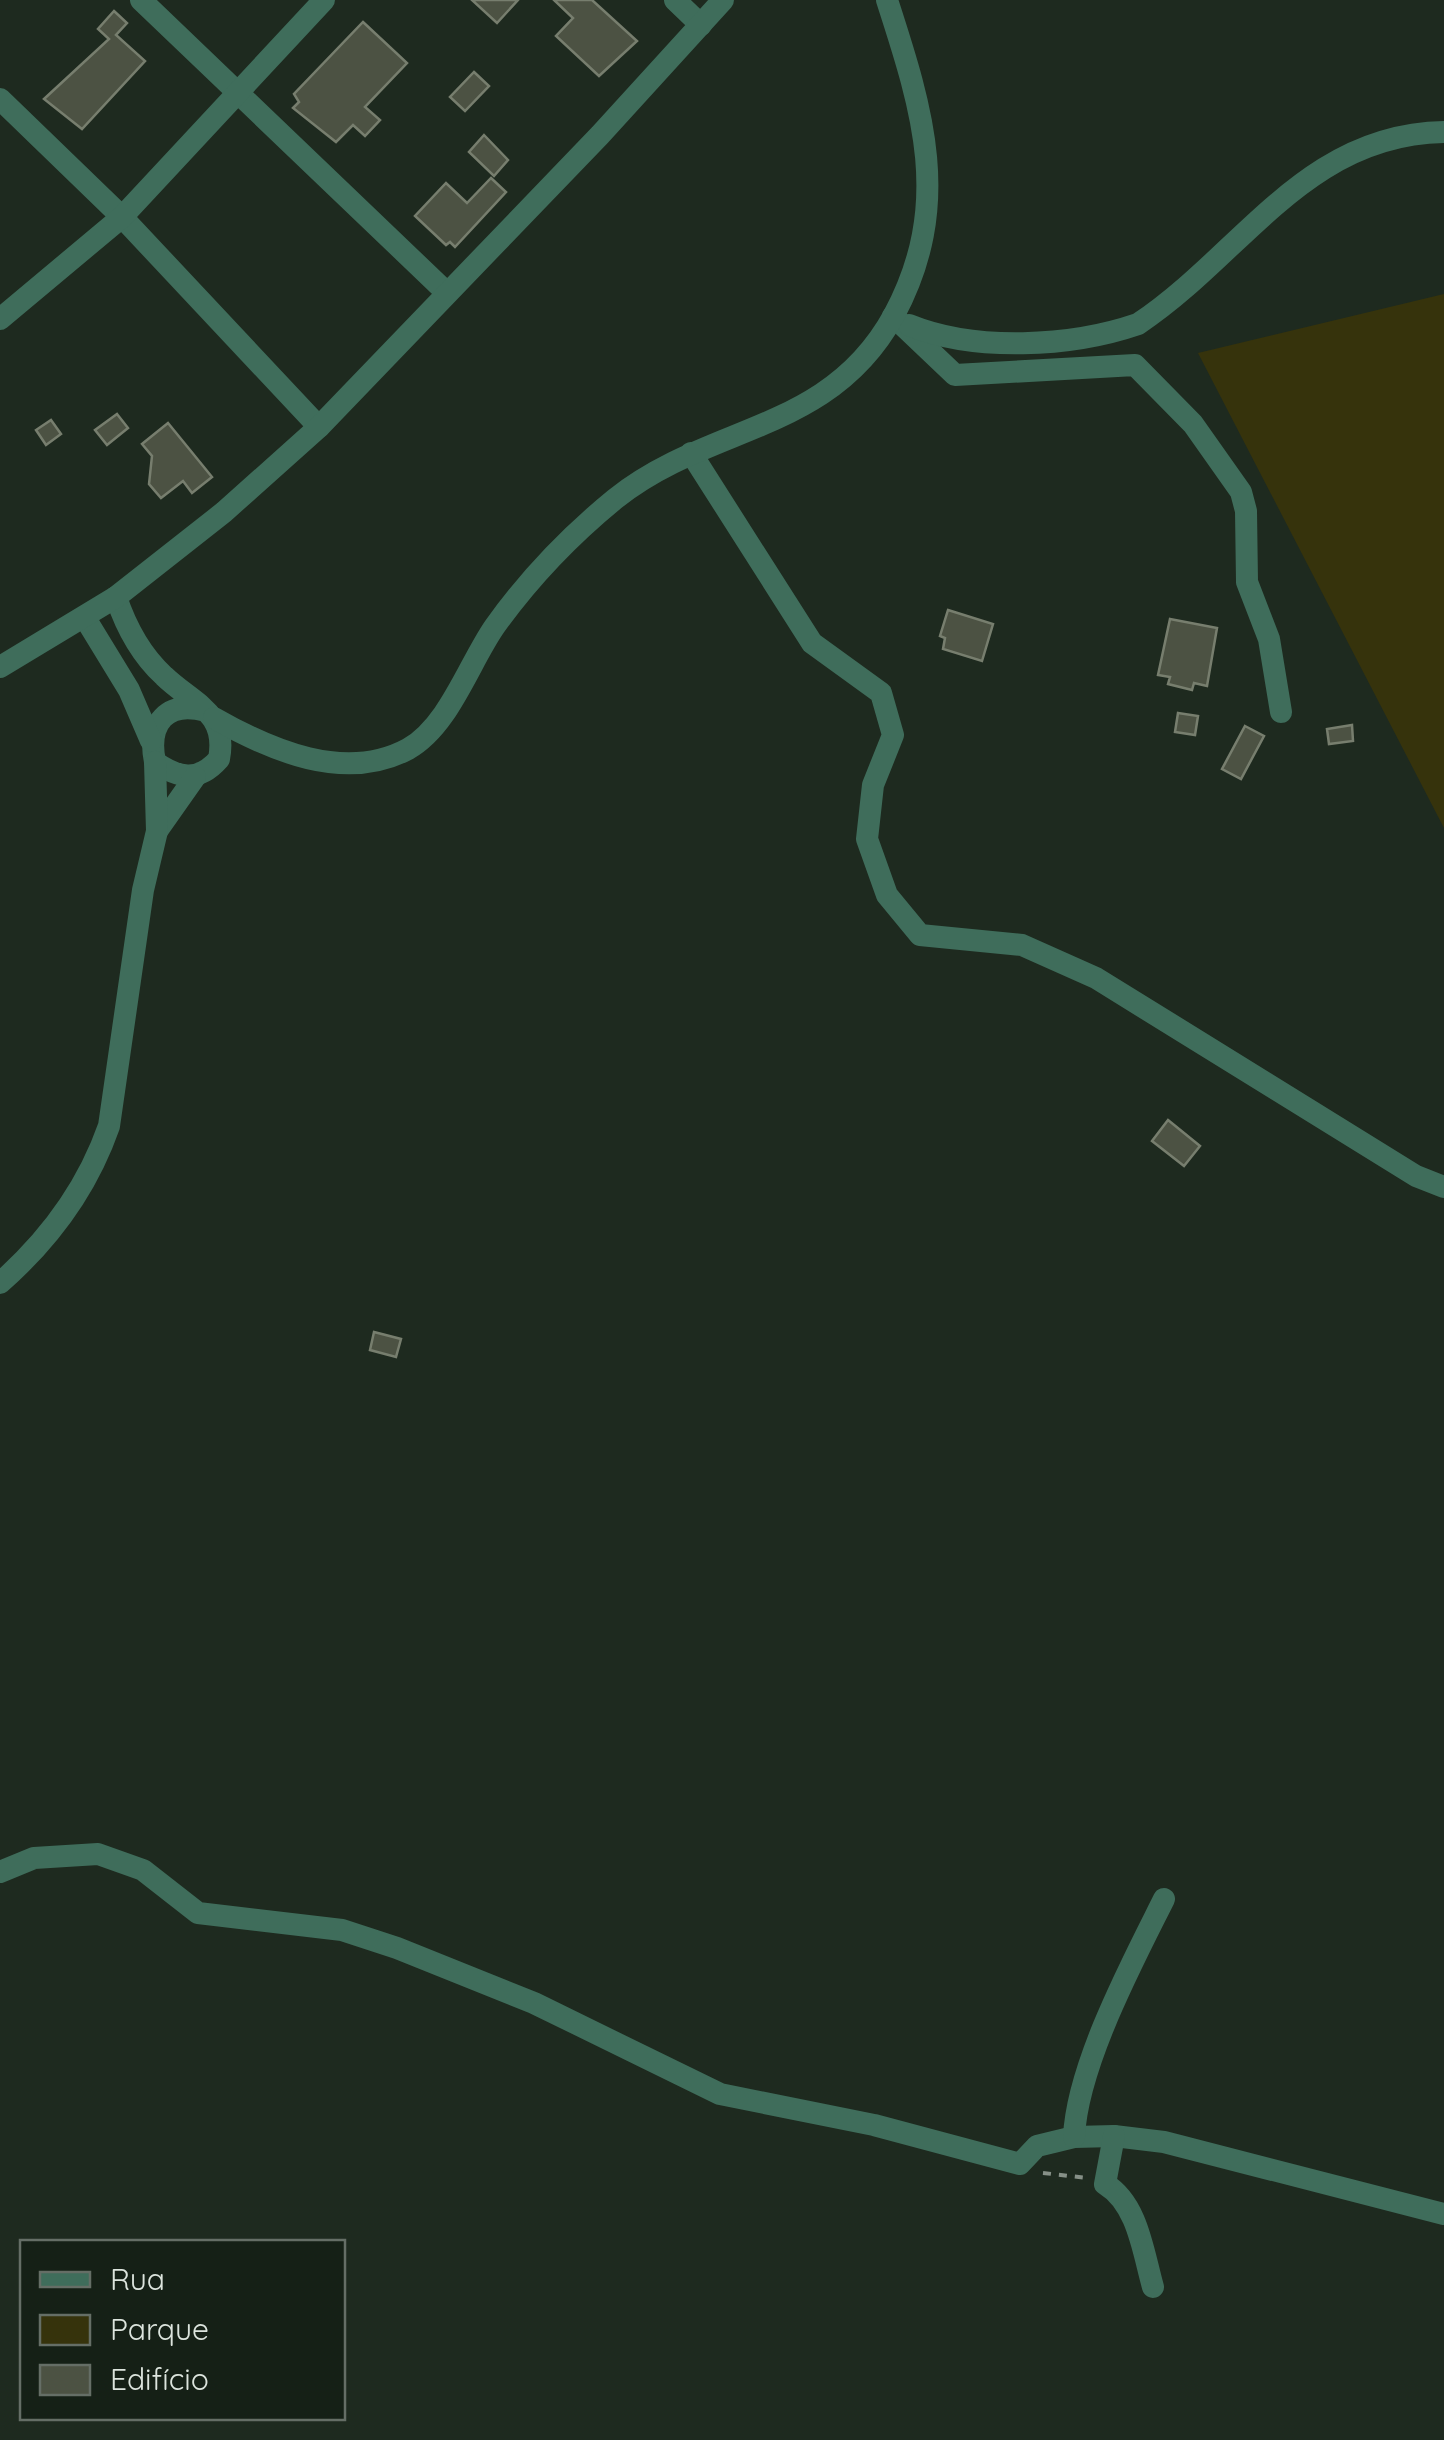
<svg xmlns="http://www.w3.org/2000/svg" width="1444" height="2440" font-family="Quicksand,sans-serif">
<rect width="100%" height="100%" fill="#1e2a1f"/>
<!-- green -->
<path fill="#36330c" d="M1444,294V828L1198,353Z"/>
<!-- building -->
<g fill="#4c5243" stroke="#777e6e" stroke-width="2.5">
<path d="M472,0H518L497,23Z"/>
<path d="M554,0H592L637,41L599,76L556,36L573,18Z"/>
<path d="M114,11L127,23L116,35L145,61L82,129L44,99L109,39L98,29Z"/>
<path d="M363,22L407,63L365,107L380,120L365,136L353,125L336,142L293,108L299,102L294,94Z"/>
<path d="M474,72L489,86L465,111L450,97Z"/>
<path d="M484,135L508,160L494,176L469,152Z"/>
<path d="M491,178L506,192L455,247L450,242L446,245L415,216L446,183L467,203Z"/>
<path d="M117,414L128,428L107,445L95,430Z"/>
<path d="M51,420L61,434L46,445L36,430Z"/>
<path d="M168,423L212,477L192,493L183,481L161,498L149,484L152,456L142,444Z"/>
<path d="M948,610L993,624L982,661L943,649L945,638L940,636Z"/>
<path d="M1170,619L1217,628L1207,686L1194,683L1192,690L1168,684L1170,677L1158,675Z"/>
<path d="M1178,713L1198,716L1195,735L1175,732Z"/>
<path d="M1352,725L1353,741L1329,744L1327,729Z"/>
<path d="M1245,726L1264,736L1241,779L1222,769Z"/>
<path d="M1168,1120L1200,1146L1184,1166L1152,1141Z"/>
<path d="M374,1332L401,1339L396,1357L370,1350Z"/>
</g>
<g fill="none" stroke-linecap="round" stroke-linejoin="round">
<!-- path -->
<path stroke="#869087" stroke-width="4" stroke-dasharray="8 8" stroke-linecap="butt" d="M1043,2173L1088,2178"/>
<!-- minor -->
<g stroke="#3f6d5b" stroke-width="22">
<path d="M141,0L447,293"/>
<path d="M675,0L701,25"/>
<path d="M0,99L122,217L319,427"/>
<path d="M893,316L955,375L1135,365L1193,424L1241,492L1246,511L1247,582L1269,639L1281,712"/>
<path d="M0,319L122,217L324,0"/>
<path d="M909,325C975,352 1071,347 1138,324C1242,255 1305,134 1444,132"/>
<path d="M691,453L812,643L881,693L893,735L873,785L867,839L887,895L920,935L1022,945L1096,978L1416,1176L1444,1187"/>
<path d="M116,597C126,627 140,654 164,676C193,704 228,712 219,759C198,783 178,778 155,762C147,723 167,700 206,711"/>
<path d="M85,618L129,690L151,741"/>
<path d="M0,667L116,597L224,512L319,427L600,135L723,0"/>
<path d="M214,718C270,750 345,783 408,749C449,726 469,663 495,626C528,580 571,535 615,499C710,423 829,434 894,315C953,205 923,111 887,0"/>
<path d="M157,831L195,777"/>
<path d="M0,1283C50,1239 87,1189 109,1126L143,890L157,831L155,762"/>
<path d="M0,1872L34,1858L98,1854L143,1870L198,1913L342,1930L397,1948L534,2003L720,2094L874,2125L1020,2164L1037,2146L1074,2137L1114,2136L1164,2142L1444,2214"/>
<path d="M1114,2136L1105,2184C1138,2204 1143,2252 1153,2287"/>
<path d="M1074,2137C1077,2066 1132,1963 1164,1899"/>
</g>
</g>
<!-- legend -->
<rect x="20" y="2240" width="325" height="180" fill="#152016" stroke="#656e66" stroke-width="2.5"/>
<rect x="40" y="2272" width="50" height="15" fill="#3f6d5b" stroke="#656e66" stroke-width="2.5"/>
<text x="110" y="2290" font-size="30" fill="#dce4dd">Rua</text>
<rect x="40" y="2315" width="50" height="30" fill="#36330c" stroke="#656e66" stroke-width="2.5"/>
<text x="110" y="2340" font-size="30" fill="#dce4dd">Parque</text>
<rect x="40" y="2365" width="50" height="30" fill="#4c5243" stroke="#656e66" stroke-width="2.5"/>
<text x="110" y="2390" font-size="30" fill="#dce4dd">Edifício</text>
</svg>
